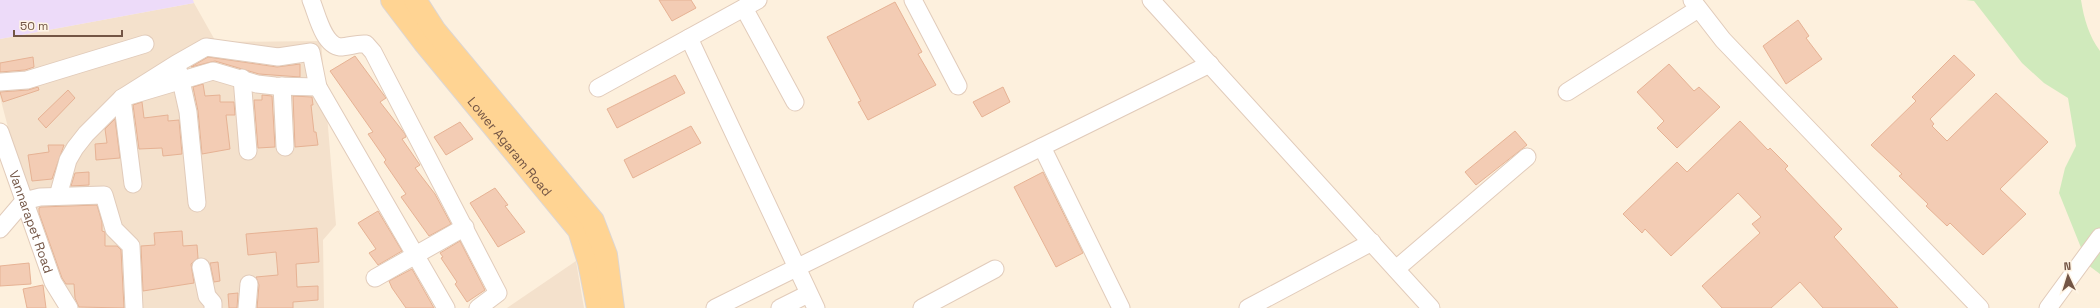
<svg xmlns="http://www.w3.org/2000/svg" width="2100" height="308" font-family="'Space Grotesk',sans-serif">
<rect width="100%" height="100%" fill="#fdf0dd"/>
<!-- residential -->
<g fill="#f4e1cc">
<path d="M194,3L216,42L321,41L336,225L323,240L324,308H77L60,286L15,154L0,97V39Z"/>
<path d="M576,261L584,308H507Z"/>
</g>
<!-- education -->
<path fill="#eddbf9" d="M0,0H193L194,3L0,39Z"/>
<!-- green -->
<path fill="#d0eabc" d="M1966,0H2081C2084,19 2089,36 2100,51V274L2088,265L2059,193L2065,168L2076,146L2068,98L2044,83L2022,63L1974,1Z"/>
<!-- building -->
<g fill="#f3ccb4" stroke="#e6b294">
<path d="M659,0H691L696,8L672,21Z"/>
<path d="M895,2L922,52L918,54L936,85L868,120L858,102L861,101L827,37Z"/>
<path d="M1798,20L1809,36L1806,38L1822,59L1786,84L1763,46Z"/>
<path d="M1954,55L1975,75L1930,119L1934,124L1932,126L1947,141L1996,93L2048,142L2000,189L2026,214L1983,255L1950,223L1947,226L1926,206L1928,204L1899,176L1902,174L1871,145L1916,101L1912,97Z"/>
<path d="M355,56L386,98L380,102L405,134L406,137L402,139L420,165L415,168L435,194L451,224L429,236L401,197L406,194L384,162L386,160L368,134L373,132L330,71Z"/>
<path d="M33,57L34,67L25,70L0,72V63Z"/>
<path d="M208,57L277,67L300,64V77L259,74L215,61L191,67Z"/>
<path d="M1669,64L1694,91L1699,87L1720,107L1677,148L1657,128L1664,121L1637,92Z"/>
<path d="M675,75L685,93L617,128L607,109Z"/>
<path d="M203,84L205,96L220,95V102H234L235,115H226L230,149L202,154L198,111L193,87Z"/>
<path d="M38,87L39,90L3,102L0,92L28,90Z"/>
<path d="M1003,87L1010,102L982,117L973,102Z"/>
<path d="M68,90L75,98L46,128L38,119Z"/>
<path d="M262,95L272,96L275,147L258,148L254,100H262Z"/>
<path d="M293,96L312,97L313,105H311L314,132H316L318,145L295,147Z"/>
<path d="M142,102L144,118L168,115V121L179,120L182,154L163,156L162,148L139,149L133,105Z"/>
<path d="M115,119L120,158L96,160L95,144L107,143L105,129Z"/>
<path d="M1740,121L1768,150L1770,148L1788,166L1785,169L1842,229L1834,237L1898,308H1823L1800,282L1771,308H1722L1702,286L1760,233L1752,224L1761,217L1738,193L1671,256L1645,229L1642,233L1623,214L1677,162L1687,172Z"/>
<path d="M460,122L473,139L446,155L434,137Z"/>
<path d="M691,126L701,143L633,178L624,160Z"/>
<path d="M1515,131L1527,145L1476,185L1465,172Z"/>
<path d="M48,145H64L52,179L32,181L28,155L49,152Z"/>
<path d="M89,172V185L71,186L75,173Z"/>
<path d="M1043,172L1083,253L1056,267L1014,187Z"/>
<path d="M495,188L508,205L505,206L525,232L498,247L470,203Z"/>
<path d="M97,205L102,222V231L105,232V246H117L121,250L124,308L79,307L75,298L74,284H66L62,278L39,213V208L41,207Z"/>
<path d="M378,211L402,251L378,265L369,253L376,249L358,223Z"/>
<path d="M317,228L319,262L296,264L297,287L318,286V300L293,302V308H257L259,285L256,277L278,275L276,252L248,255L246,234Z"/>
<path d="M182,231L183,246L197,245L198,258L191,264L194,283L143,291L141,246L155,245L154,233Z"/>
<path d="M460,241L485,290L467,302L455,284L457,282L441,258L443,257L440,253Z"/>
<path d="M218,262L220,281L214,282L210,263Z"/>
<path d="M29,263L31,284L0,286V266Z"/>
<path d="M412,269L434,308H406L392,288L389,281Z"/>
<path d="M43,285L46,308H27L23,289Z"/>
<path d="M238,293L237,308H229L228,294Z"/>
</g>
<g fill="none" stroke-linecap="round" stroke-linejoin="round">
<!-- minor casing -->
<g stroke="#e1cbba" stroke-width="19">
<g id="minor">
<path d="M311,0C317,14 323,45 340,47C349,47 357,43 366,44L373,52L498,293L478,308"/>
<path d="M913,0L958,86"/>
<path d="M1151,0L1431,308"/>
<path d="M1692,0L1723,40L1980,308"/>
<path d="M744,8L795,102"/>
<path d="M689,38L816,308"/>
<path d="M179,72L188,112L197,203"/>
<path d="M242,78L248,151"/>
<path d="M0,82L27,80L145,44"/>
<path d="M282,86L285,147"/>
<path d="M598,88L758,0"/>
<path d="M1567,92L1698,9"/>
<path id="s1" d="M0,132L53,282L69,308"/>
<path d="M1042,147L1121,308"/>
<path d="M133,184L122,98L213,71L257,84L275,86L318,87"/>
<path d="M58,196L68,160L75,148L86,134L122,98L176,64L206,47L278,57L311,52L318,87L446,308"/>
<path d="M0,229L24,201L40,197L104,195L114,229L131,246L134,308"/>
<path d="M201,267L207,296L213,303V308"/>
<path d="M1396,269L1527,157"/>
<path d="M375,278L465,227"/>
<path d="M247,308L249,284"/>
<path d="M715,308L1210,64"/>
<path d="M780,308L808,294"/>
<path d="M922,308L995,269"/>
<path d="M1248,308L1372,242"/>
<path d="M2048,308L2100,237"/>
</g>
</g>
<!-- major casing -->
<g stroke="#ddd6d2" stroke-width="24">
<g id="major">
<path id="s2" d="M392,0L424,42L579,230L589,262L598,308"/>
<path d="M415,0L435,31L593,221L606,255L613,308"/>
</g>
</g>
<!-- minor -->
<use href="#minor" stroke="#fff" stroke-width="17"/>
<!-- major -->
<use href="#major" stroke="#ffd493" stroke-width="22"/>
</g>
<g text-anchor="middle" stroke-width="3.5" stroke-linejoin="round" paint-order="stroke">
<!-- street labels -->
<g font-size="13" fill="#735545" stroke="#fff4e4">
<text dy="5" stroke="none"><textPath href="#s2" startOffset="188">Lower Agaram Road</textPath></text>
<text dy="5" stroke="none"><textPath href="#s1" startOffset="95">Vannarapet Road</textPath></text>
</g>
</g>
<!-- north arrow -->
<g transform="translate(2068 276) rotate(356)" stroke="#fff4e4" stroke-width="3" paint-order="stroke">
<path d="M0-3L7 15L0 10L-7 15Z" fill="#735545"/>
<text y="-6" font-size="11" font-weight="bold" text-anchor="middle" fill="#735545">N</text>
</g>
<!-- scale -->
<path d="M14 30v6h108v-6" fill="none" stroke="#735545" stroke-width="2"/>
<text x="20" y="30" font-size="12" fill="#735545" stroke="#fff4e4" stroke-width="3" paint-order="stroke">50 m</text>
</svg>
